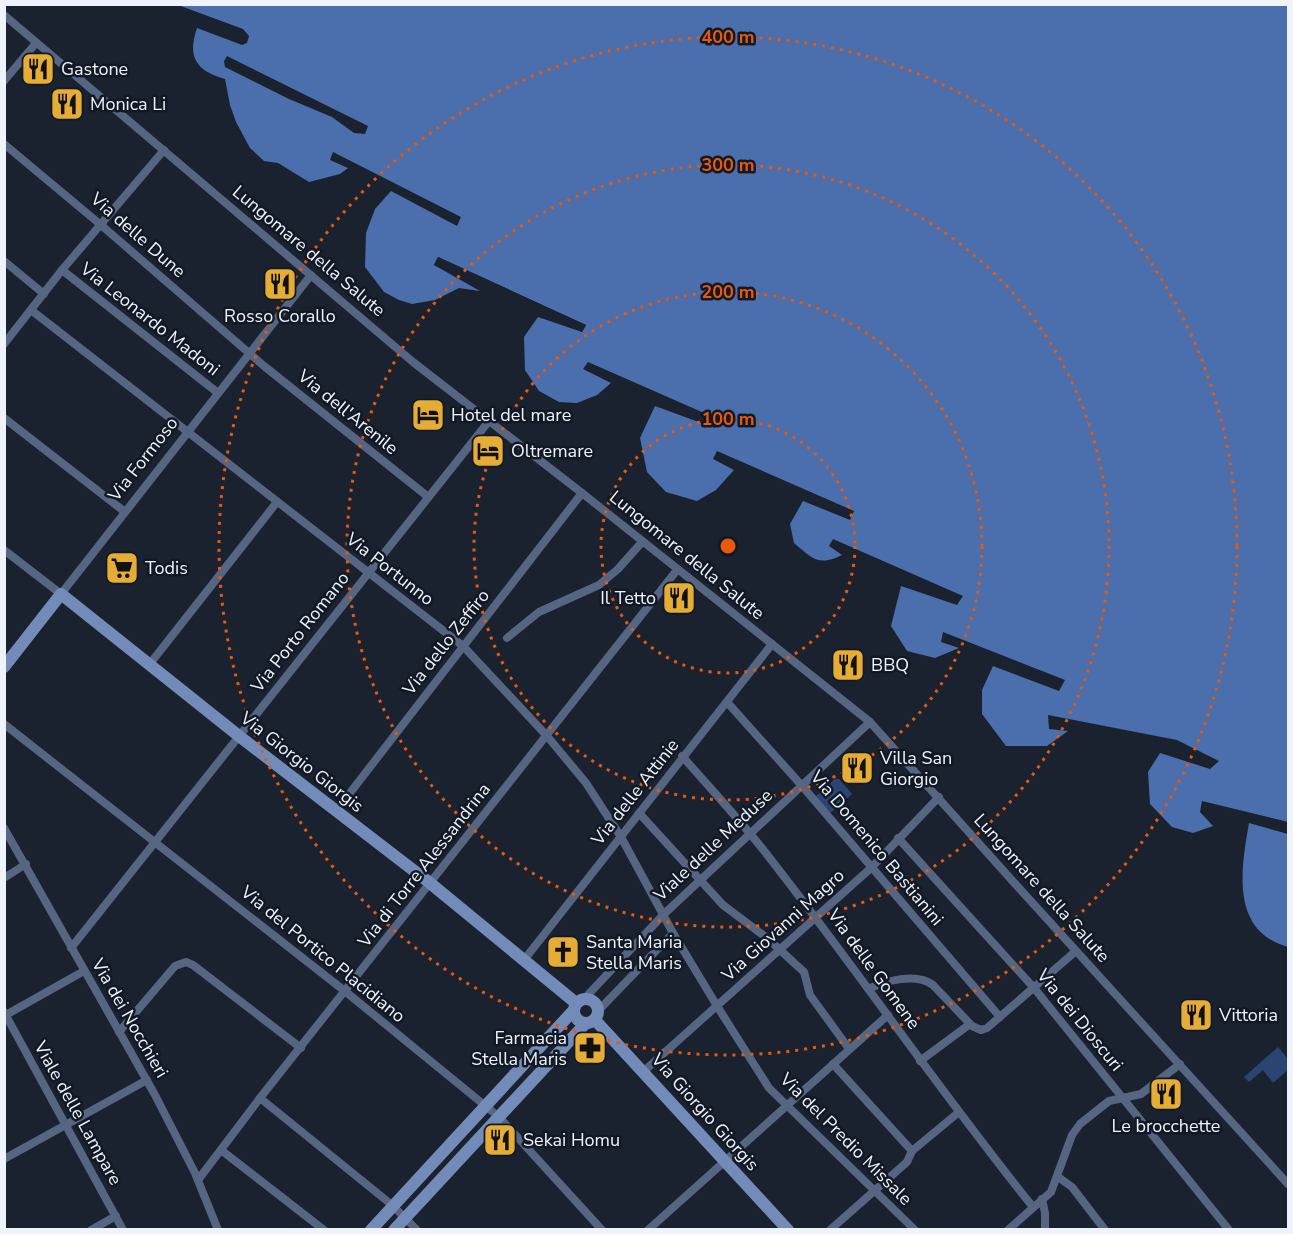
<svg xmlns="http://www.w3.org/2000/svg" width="1293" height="1234" font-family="'Nunito Sans',sans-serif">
<rect width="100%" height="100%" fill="#1b222f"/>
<!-- green -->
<g fill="#2a4474">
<path d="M835,779H839L852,794L829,814L815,797Z"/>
<path d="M1278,1047L1288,1059V1070L1273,1083L1263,1070L1249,1082L1244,1077Z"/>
</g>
<!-- water -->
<g fill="#4b6ead" fill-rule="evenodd">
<path d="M178,5H1288V822L1202,801L1200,812L1213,826L1193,833L1172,827L1150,804L1148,772L1160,753L1210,769L1219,761L1177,740L1048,715L1049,729L1068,731L1047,746H1006L982,714V690L993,666L1059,691L1065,680L943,632L941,642L959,648L935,658L907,651L891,626L901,586L957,605L963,596L833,539L829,546L842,555C818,567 812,558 794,543L790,524L803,501L850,520L854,511L717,451L713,459L734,470L716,490L697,501L666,492L647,472L640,438L655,406L715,428L720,420L588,362L583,369L611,383L597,395L577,403L559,402L539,391L525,370L524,337L538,317L582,332L586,325L438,257L434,265L480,291L459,288L435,300L412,304L399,300L384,292L365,267L366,233L375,209L391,191L457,226L461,217L333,152L330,160L348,168L340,174L309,182L278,163L264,161L250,148L236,122L230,105L225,79C196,71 187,57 197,28L242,45L247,43L249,36L243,29ZM227,56L368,126L365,134L354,133L332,117L289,99L225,67L224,61Z"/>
<path d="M1249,823L1288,834V947C1230,931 1241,869 1249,823Z"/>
</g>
<!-- pier -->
<path fill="#1b222f" d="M438,257L586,325L582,332L558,321L581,328L582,326L439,261L438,264L462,278L434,265Z"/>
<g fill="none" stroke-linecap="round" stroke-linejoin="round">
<!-- street -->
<g stroke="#566581" stroke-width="8">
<path d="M4,15L413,362L582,493L870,722L1018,887L1288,1184"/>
<path d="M4,81L36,43"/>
<path d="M4,144L101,225L264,366L427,496"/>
<path d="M4,261L44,294"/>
<path d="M62,270L218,393"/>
<path d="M31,310L463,646L547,736L586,783L621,837L673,933L717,1006L769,1088L915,1230"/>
<path d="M4,344L62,270L164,150"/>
<path d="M4,418L125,512"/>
<path d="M4,550L61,594L311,275"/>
<path d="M507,638L539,612L599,585L618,569L642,542"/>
<path d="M149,665L277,502"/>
<path d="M727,702L803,787L1000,1017"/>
<path d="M4,724L346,992L499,1117L602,1230"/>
<path d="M682,756C710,788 739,819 765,852C857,969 940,1092 1033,1207"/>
<path d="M336,811L582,493"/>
<path d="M639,813L723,905L767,938L804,972L810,995L847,1046"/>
<path d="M4,828L155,1095L195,1173L218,1230"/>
<path d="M898,838L1034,988L1229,1230"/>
<path d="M4,878L26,864"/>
<path d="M71,948L489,421"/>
<path d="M524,960L772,644"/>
<path d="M868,989C886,981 916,972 933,985L972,1026L981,1030L987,1028L1076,951"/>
<path d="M584,999L664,914L870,722"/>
<path d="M598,1011L673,933"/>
<path d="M4,1012L123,1230"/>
<path d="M4,1016L84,971"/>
<path d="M119,1032L175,966L186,962L193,965L301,1048"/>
<path d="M920,1061L970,1024"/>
<path d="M644,1071L871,868L939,797"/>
<path d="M260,1098L392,1205L417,1230"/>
<path d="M221,1150L324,1230"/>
<path d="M912,1151L959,1112"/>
<path d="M4,1159L147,1080"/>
<path d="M1058,1177L1072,1187L1105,1230"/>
<path d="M198,1180L260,1098L677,570"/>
<path d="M1042,1199L1045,1213V1230"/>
<path d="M91,1230L116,1216"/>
<path d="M648,1230L888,1015"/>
<path d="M830,1230L907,1162L912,1151L833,1064"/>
<path d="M1008,1230L1051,1192L1072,1135L1080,1124L1109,1101L1141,1094L1180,1064"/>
</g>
<!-- secondary -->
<g stroke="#728bb8" stroke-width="12">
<path d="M4,667L61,594L239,736L430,883L576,1003"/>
<circle cx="586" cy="1011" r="12"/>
<path d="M595,1020L788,1230"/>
<path d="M371,1230L573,1011"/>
<path d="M394,1230L586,1023"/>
</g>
</g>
<!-- distance rings -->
<g fill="none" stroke="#e8590c" stroke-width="3" stroke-dasharray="3 6">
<circle cx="728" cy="546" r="127"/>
<circle cx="728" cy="546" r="254"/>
<circle cx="728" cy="546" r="381"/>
<circle cx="728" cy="546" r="509"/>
</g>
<!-- icons -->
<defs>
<g id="restaurant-square" transform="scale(1.725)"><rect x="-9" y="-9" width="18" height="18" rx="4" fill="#e5ad36" stroke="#121925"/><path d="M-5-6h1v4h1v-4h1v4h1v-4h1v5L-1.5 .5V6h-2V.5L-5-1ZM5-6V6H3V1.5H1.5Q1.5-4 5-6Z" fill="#111"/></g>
<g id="hotel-square" transform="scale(1.725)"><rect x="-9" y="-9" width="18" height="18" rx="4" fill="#e5ad36" stroke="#121925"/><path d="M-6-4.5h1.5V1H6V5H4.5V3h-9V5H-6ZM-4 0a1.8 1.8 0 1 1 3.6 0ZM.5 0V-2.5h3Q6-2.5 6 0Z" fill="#111"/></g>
<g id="supermarket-square" transform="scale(1.725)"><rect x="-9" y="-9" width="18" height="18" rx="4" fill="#e5ad36" stroke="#121925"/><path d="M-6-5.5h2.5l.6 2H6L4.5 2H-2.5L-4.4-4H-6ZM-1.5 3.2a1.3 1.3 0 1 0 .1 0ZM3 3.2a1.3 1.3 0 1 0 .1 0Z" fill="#111"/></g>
<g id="church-square" transform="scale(1.725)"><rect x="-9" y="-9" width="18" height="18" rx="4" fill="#e5ad36" stroke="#121925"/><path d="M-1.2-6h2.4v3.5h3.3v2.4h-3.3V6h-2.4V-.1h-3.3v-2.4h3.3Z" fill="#111"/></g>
<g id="pharmacy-square" transform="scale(1.725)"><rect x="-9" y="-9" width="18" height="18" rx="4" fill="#e5ad36" stroke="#121925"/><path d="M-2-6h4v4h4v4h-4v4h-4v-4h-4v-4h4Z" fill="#111"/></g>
</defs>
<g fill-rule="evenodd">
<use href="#restaurant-square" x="38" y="69"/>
<use href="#restaurant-square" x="67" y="104"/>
<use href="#restaurant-square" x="280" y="284"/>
<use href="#hotel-square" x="428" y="415"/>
<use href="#hotel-square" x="488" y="451"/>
<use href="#supermarket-square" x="122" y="568"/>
<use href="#restaurant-square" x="679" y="598"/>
<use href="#restaurant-square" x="848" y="665"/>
<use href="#restaurant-square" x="857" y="768"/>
<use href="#church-square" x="563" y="952"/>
<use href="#restaurant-square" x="1196" y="1015"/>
<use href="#pharmacy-square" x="590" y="1048"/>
<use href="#restaurant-square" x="1166" y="1094"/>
<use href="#restaurant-square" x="500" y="1140"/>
</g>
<g text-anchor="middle" stroke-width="5" stroke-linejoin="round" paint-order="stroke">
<!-- poi labels -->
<g font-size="18" fill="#eef3fc" stroke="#121925" text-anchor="start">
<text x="61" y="75">Gastone</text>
<text x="90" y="110">Monica Li</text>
<text x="280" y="322" text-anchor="middle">Rosso Corallo</text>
<text x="451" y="421">Hotel del mare</text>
<text x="511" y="457">Oltremare</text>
<text x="145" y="574">Todis</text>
<text x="656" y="604" text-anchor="end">Il Tetto</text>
<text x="871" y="671">BBQ</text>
<text x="880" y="764">Villa San<tspan x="880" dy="21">Giorgio</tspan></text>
<text x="586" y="948">Santa Maria<tspan x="586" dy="21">Stella Maris</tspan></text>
<text x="1219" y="1021">Vittoria</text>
<text x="567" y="1044" text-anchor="end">Farmacia<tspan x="567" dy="21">Stella Maris</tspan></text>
<text x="1166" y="1132" text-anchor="middle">Le brocchette</text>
<text x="523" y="1146">Sekai Homu</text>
</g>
<!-- street labels -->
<g font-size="18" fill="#eef3fc" stroke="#121925">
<text transform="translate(138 235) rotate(41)" y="6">Via delle Dune</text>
<text transform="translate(309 251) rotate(40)" y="6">Lungomare della Salute</text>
<text transform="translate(150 319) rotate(38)" y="6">Via Leonardo Madoni</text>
<text transform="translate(348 412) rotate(39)" y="6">Via dell'Arenile</text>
<text transform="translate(143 459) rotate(-52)" y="6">Via Formoso</text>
<text transform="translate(687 555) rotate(39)" y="6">Lungomare della Salute</text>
<text transform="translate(390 569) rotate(38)" y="6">Via Portunno</text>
<text transform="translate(300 632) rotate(-52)" y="6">Via Porto Romano</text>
<text transform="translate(446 642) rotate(-52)" y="6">Via dello Zeffiro</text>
<text transform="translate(302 762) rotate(38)" y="6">Via Giorgio Giorgis</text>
<text transform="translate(635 792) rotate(-52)" y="6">Via delle Attinie</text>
<text transform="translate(713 845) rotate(-43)" y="6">Viale delle Meduse</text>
<text transform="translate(877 848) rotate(50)" y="6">Via Domenico Bastianini</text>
<text transform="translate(424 865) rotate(-52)" y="6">Via di Torre Alessandrina</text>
<text transform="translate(1042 888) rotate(48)" y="6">Lungomare della Salute</text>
<text transform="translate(783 925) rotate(-42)" y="6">Via Giovanni Magro</text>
<text transform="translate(323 954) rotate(39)" y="6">Via del Portico Placidiano</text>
<text transform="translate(874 969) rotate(54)" y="6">Via delle Gomene</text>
<text transform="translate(130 1018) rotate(60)" y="6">Via dei Nocchieri</text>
<text transform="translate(1080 1020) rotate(51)" y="6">Via dei Dioscuri</text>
<text transform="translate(705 1112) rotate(48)" y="6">Via Giorgio Giorgis</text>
<text transform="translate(78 1113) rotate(61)" y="6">Viale delle Lampare</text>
<text transform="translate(846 1139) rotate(45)" y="6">Via del Predio Missale</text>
</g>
</g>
<circle cx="728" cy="546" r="9" fill="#e8590c" stroke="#121925" stroke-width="3"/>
<g font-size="18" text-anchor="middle" font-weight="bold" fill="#e8590c" stroke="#121925" stroke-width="5" stroke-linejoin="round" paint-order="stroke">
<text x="728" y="43">400 m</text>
<text x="728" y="171">300 m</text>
<text x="728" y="298">200 m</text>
<text x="728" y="425">100 m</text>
</g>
<!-- border -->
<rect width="1293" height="1234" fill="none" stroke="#eef3fc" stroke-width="12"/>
</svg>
